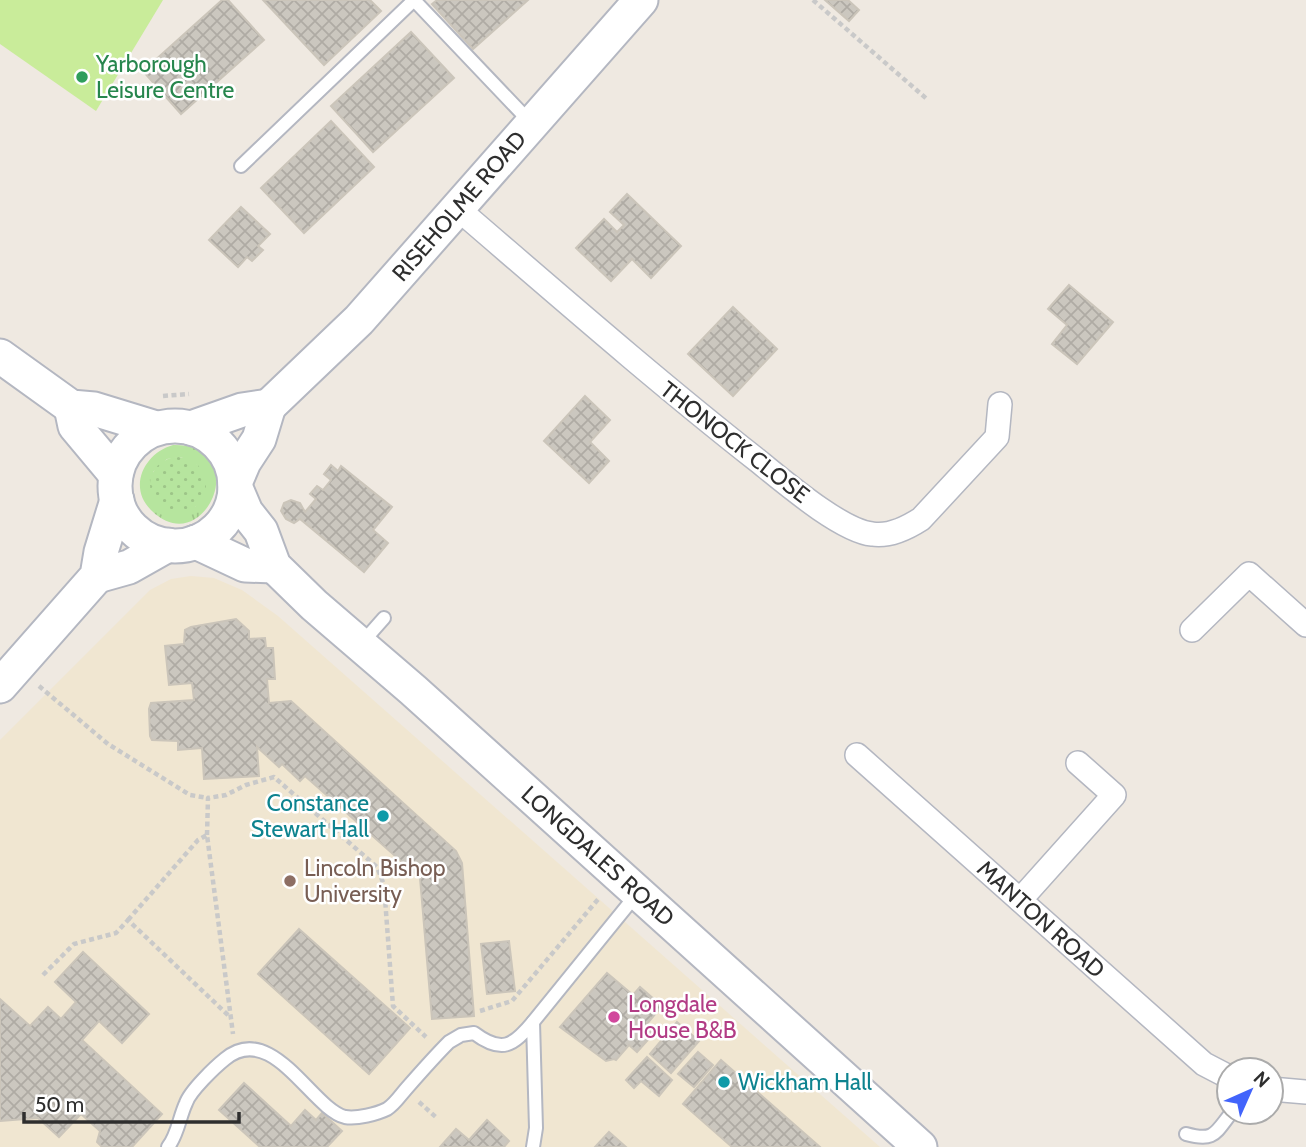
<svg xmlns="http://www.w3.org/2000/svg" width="1306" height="1147" font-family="Cabin,sans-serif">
<defs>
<pattern id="grass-tufts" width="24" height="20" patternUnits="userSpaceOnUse" patternTransform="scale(1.75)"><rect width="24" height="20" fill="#b6e59e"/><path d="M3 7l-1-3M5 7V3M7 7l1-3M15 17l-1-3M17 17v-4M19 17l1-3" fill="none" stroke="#9dc588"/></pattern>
<pattern id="garden-dots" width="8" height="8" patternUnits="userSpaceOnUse" patternTransform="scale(1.75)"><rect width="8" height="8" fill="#b6e59e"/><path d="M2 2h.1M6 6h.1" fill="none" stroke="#9dc588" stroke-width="1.8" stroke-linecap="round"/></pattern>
<pattern id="building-cross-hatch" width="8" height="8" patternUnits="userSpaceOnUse" patternTransform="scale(1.75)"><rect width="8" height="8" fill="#cbc7bf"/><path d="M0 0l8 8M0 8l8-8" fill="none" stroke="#afaba4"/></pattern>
</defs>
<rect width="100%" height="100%" fill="#efe9e1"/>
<!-- education -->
<path fill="#f0e6d1" d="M191,576L214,578L242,590L278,616L880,1147H0V740L150,590L171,579Z"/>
<!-- grass -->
<path fill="url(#grass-tufts)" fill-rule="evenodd" d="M173,445C255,443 205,562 152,511C127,488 144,453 173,445ZM181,457L197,465L204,494L195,507L153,472L167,459Z"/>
<!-- garden -->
<circle fill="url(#garden-dots)" cx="178" cy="485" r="28"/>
<!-- pitch -->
<path fill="#c9ec9a" d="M0,0H163L96,111L0,44Z"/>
<!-- building -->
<g fill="url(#building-cross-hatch)" stroke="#cbc5ba" stroke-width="2">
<path d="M222,0H228L264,40L181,114L143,71Z"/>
<path d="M263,0H370L381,11L324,65Z"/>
<path d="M437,0H528L473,49L432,4Z"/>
<path d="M825,0H848L859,10L849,21Z"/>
<path d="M411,32L454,78L373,152L331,106Z"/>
<path d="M331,121L374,167L304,233L261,188Z"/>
<path d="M627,194L681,246L651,278L632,259L611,281L576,248L604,219L617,232L624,225L610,212Z"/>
<path d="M241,207L270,234L258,246L263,250L252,261L247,257L238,267L209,240Z"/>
<path d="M1069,285L1113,322L1077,364L1052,344L1067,325L1048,309Z"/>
<path d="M733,307L777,349L733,396L688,354Z"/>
<path d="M585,396L610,420L590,442L609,461L589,483L544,441Z"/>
<path d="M331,465L338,471L341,466L392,507L373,530L388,543L364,572L300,519L294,523L286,519L281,511L284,503L291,500L300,503L305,512L316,499L310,494L317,486L323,490L331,480L324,474Z"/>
<path d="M236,619L249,631V639L265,638L266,648H273L275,679H267L269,703L291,701L456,851L462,863L474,1016L432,1019L420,878L305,776L300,781L282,764L279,767L257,747L259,776L204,779L202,748L178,750V741L152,740L150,736L149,709L151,703L194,700L192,683L169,685L165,646L184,644L185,630L191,627Z"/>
<path d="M299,929L410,1028L369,1074L258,974Z"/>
<path d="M509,941L515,991L487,994L481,944Z"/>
<path d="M83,952L149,1014L122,1043L99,1021L82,1040L162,1114L132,1147H102L97,1142L100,1131L81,1114L59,1137L38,1118L0,1121V999L30,1026L48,1007L61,1019L76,1002L55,982Z"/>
<path d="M607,973L633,995L640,987L662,1006L646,1025L654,1033L637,1052L629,1045L616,1060L614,1059L606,1061L560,1027Z"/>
<path d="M677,1022L699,1041L671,1073L650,1054Z"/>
<path d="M698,1052L713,1065L694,1087L678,1074Z"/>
<path d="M647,1057L672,1080L659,1096L641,1081L634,1088L626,1080Z"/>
<path d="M721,1060L820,1147H732L683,1104Z"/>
<path d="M244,1083L291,1126L305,1110L316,1120L322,1113L342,1131L327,1147H260L219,1110Z"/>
<path d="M487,1120L509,1141L504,1147H440L456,1129L469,1140Z"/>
<path d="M609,1132L626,1147H595Z"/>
</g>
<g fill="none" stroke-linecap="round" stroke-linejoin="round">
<!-- lane casing -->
<g stroke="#b4b7c1" stroke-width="16">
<g id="lane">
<path d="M414,0L531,123"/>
<path d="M241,166L413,1"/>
<path d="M361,644L384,618"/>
<path d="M533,1022L636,895"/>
<path d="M1186,1134C1215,1142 1215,1133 1232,1112"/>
<path d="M168,1147C178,1134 179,1118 186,1103C190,1091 215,1067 225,1059C272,1020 312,1109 345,1117C357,1119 377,1114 387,1109C394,1105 400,1096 406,1089C420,1073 434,1057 449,1042L461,1035L474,1033C502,1054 513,1046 533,1022L536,1128L533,1147"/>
</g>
</g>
<!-- street casing -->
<g stroke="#b4b7c1" stroke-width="26">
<g id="street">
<path d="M457,208C556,293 654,379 757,460C782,480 841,531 872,534C889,537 907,528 921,519L997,437L1000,404"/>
<path d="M1192,630L1249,574L1306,625"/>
<path d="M857,755L1204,1064L1229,1077"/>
<path d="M1020,900L1114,795L1078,763"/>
<path d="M1271,1089L1306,1092"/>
</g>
</g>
<!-- secondary casing -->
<g stroke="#b4b7c1" stroke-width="37">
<g id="secondary">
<path d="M0,356L71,407L94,409L156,428"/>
<path d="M269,406L359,320L641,0"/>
<path d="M71,407L75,426L116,475"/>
<circle cx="175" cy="486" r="60"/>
<path d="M191,428L242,410L269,406"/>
<path d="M235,483L244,462L259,439L269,406"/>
<path d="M235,486L246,512L261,531L274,566L314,605L413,690L920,1147"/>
<path d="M196,542L245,565L274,566"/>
<path d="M97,576L129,567L168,545"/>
<path d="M0,686L97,576L101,552L117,500"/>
</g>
</g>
<!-- path -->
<g stroke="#c9c9c9" stroke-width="4.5" stroke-dasharray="5 3.5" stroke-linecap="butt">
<path d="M813,0L928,100"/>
<path d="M163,396L189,394"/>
<path d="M39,686L108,744L190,795L208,798"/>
<path d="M207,835L208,798L226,795L246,785L274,777L377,867L384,885L393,1006L426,1037"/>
<path d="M128,920L198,840L207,835L233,1034"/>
<path d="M43,975L74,944L116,933L128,920L231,1018"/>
<path d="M480,1011L512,1001L600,897"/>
<path d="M419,1102L438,1119"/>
</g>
<!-- lane -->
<use href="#lane" stroke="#fff" stroke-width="12"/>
<!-- street -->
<use href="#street" stroke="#fff" stroke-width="23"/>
<!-- secondary -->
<use href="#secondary" stroke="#fff" stroke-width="33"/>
</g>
<!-- markers -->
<circle fill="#2e9e5b" stroke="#fff" stroke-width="2.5" cx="82" cy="77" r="7"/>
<g fill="#0f9aa8" stroke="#fff" stroke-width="2.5">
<circle cx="383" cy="816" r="7"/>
<circle cx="724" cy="1082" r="7"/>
</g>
<circle fill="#8d6e63" stroke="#fff" stroke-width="2.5" cx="290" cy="881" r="7"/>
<circle fill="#d1479c" stroke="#fff" stroke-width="2.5" cx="614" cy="1017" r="7"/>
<g text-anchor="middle" stroke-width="5" stroke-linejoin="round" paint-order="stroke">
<!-- leisure labels -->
<g font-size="23" fill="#27864d" stroke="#fff" text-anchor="start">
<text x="96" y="72">Yarborough<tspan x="96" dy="26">Leisure Centre</tspan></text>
</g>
<!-- street labels -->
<g font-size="23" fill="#2e2e2e" stroke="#fff">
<text transform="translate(459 206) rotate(-49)" y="8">RISEHOLME ROAD</text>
<text transform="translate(735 442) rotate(38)" y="8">THONOCK CLOSE</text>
<text transform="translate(598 856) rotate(42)" y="8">LONGDALES ROAD</text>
<text transform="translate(1041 919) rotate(42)" y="8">MANTON ROAD</text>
</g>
<!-- culture labels -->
<g font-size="23" fill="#0d838f" stroke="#fff" text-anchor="end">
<text x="369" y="811">Constance<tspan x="369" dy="26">Stewart Hall</tspan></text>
<text x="738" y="1090" text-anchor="start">Wickham Hall</text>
</g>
<!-- education labels -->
<g font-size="23" fill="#785e54" stroke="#fff" text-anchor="start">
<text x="304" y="876">Lincoln Bishop<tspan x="304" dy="26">University</tspan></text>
</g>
<!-- hotel labels -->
<g font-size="23" fill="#b23c85" stroke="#fff" text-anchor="start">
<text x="628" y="1012">Longdale<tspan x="628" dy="26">House B&amp;B</tspan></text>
</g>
</g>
<!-- north arrow -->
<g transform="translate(1250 1091) rotate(45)"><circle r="33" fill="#ffffff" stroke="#ababab" stroke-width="2"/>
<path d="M0-5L12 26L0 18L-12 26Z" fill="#4264fb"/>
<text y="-10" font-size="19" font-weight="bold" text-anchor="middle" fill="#2e2e2e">N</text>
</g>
<!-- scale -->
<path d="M24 1112v10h215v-10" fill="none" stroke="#2e2e2e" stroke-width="3.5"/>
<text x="35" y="1112" font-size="21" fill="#2e2e2e" stroke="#ffffff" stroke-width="5" paint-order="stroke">50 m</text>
</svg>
